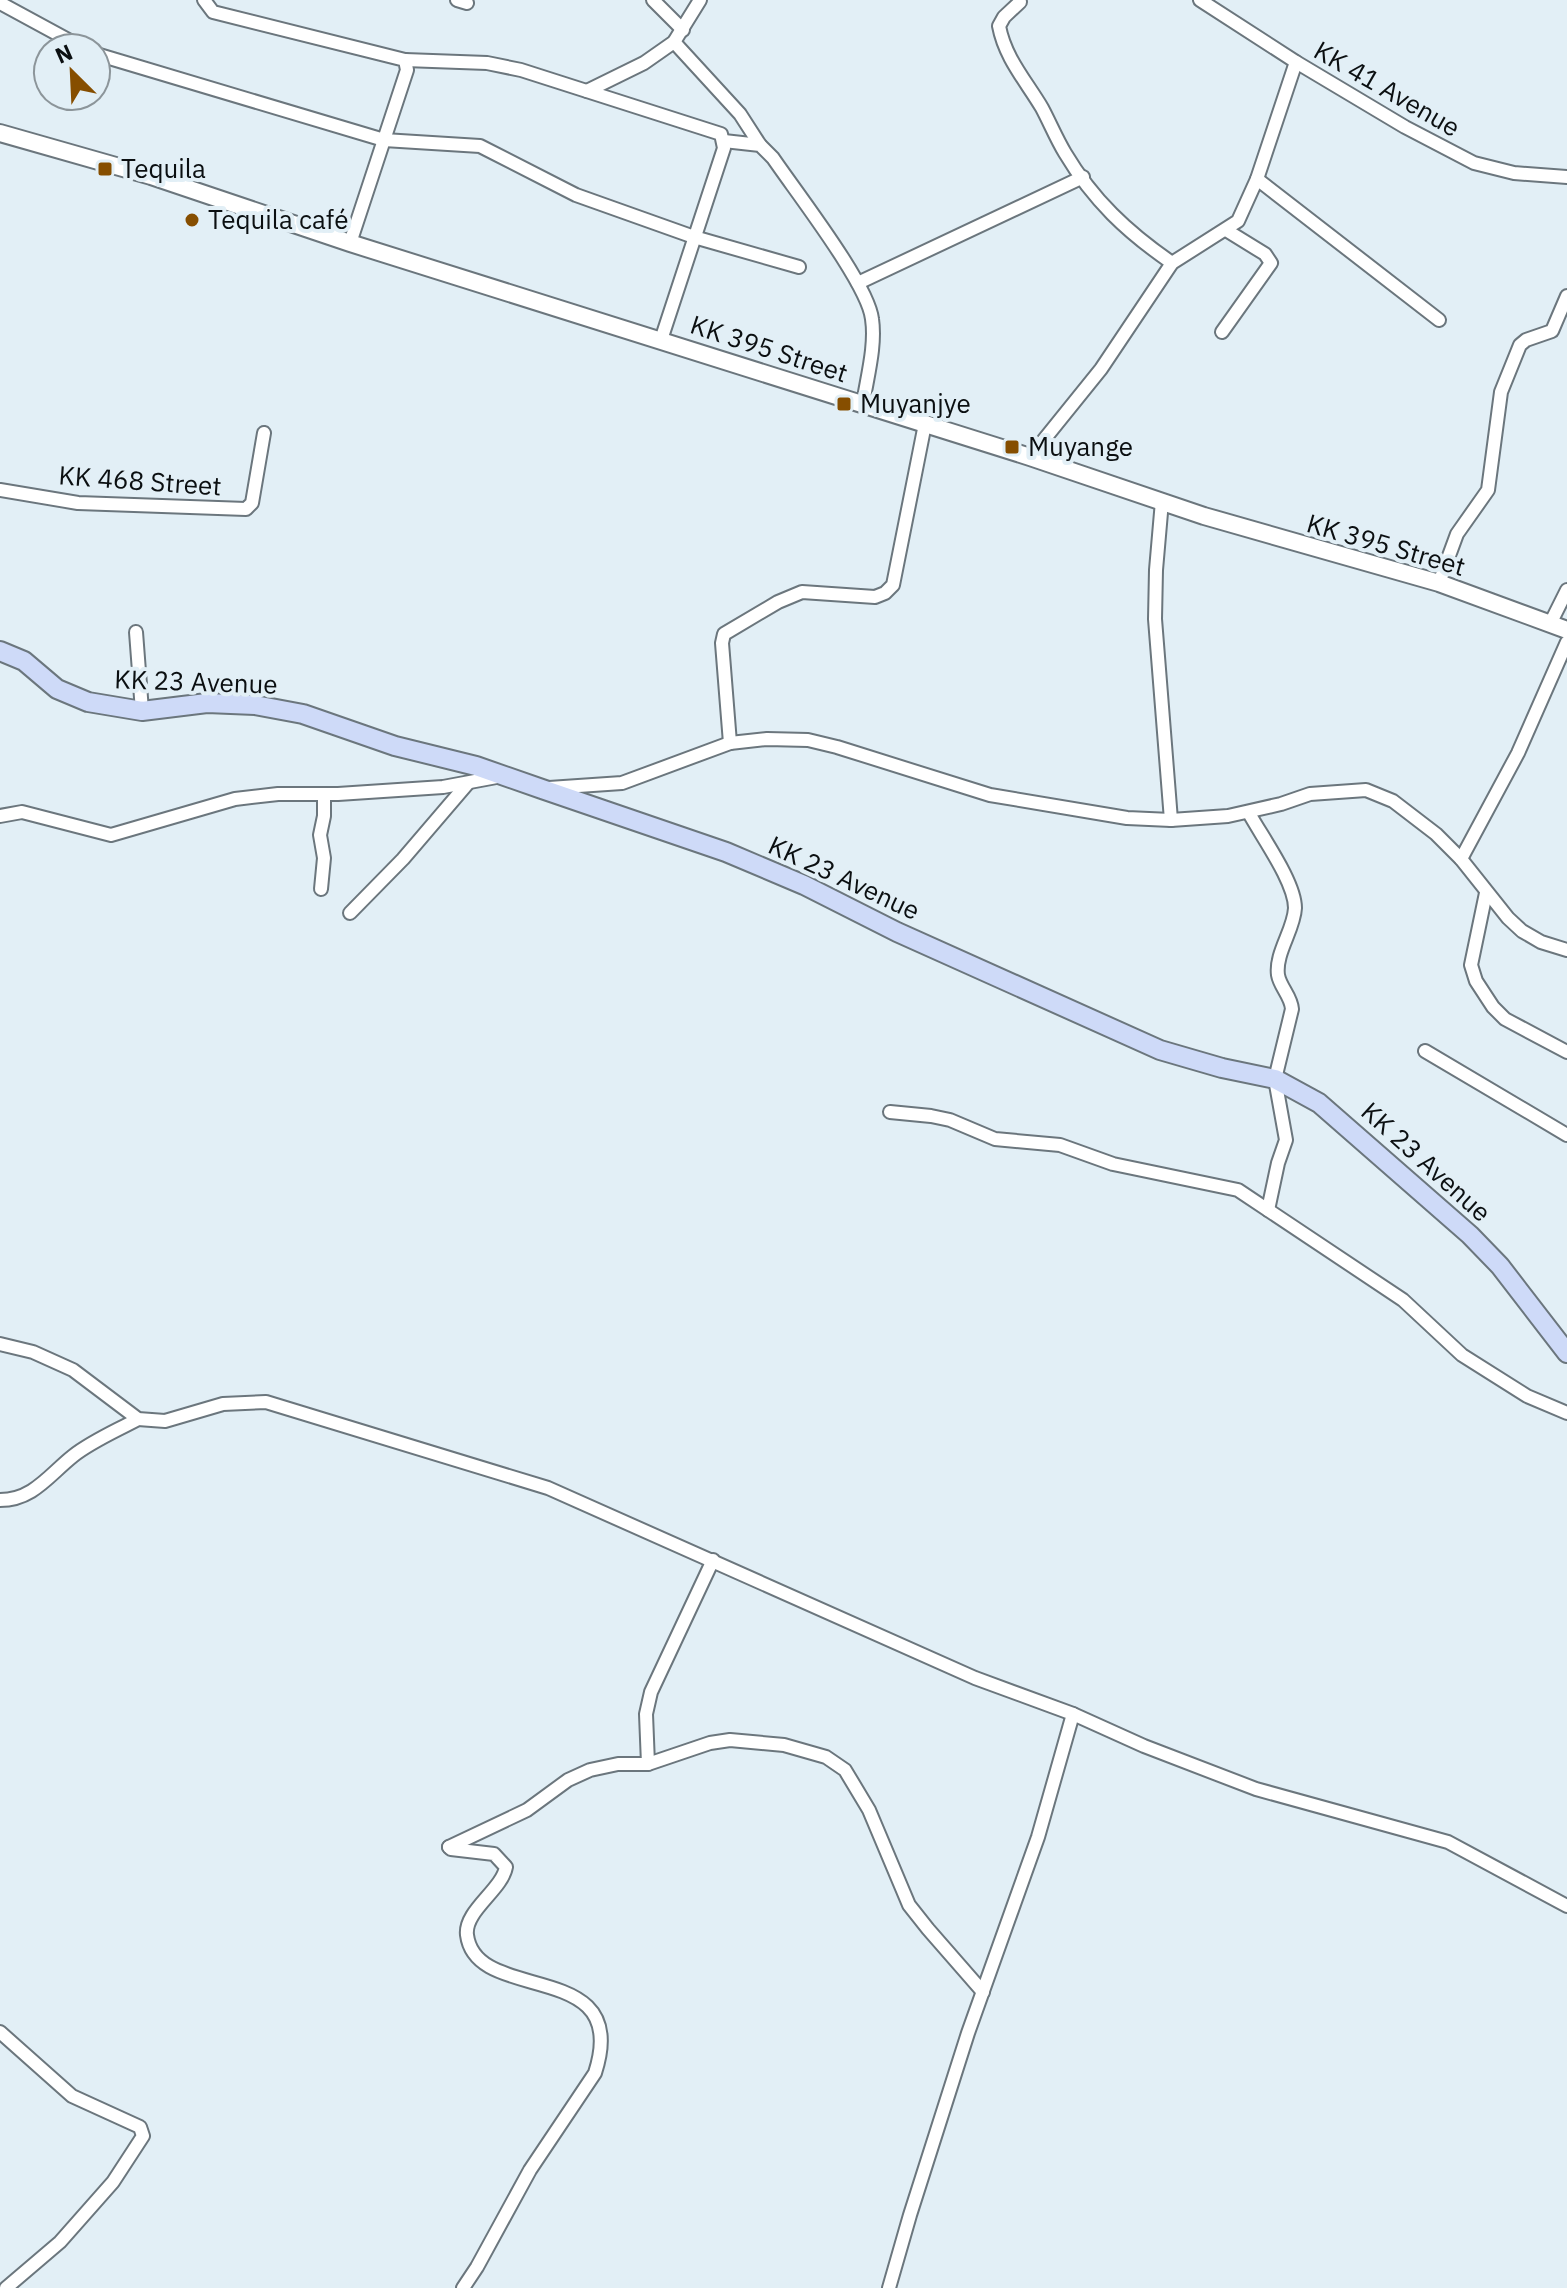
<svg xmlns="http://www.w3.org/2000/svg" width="1567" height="2288" font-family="'IBM Plex Sans',sans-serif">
<rect width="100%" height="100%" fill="#e2eff6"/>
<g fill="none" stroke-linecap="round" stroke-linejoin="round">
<!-- minor casing -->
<g stroke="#6b767d" stroke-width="16">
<g id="minor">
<path d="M204,0L213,12L405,60L407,70L350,243"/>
<path d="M457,0L467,3"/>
<path d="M653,0L683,30"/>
<path d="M1200,0L1296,62L1405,127L1474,163L1514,173L1567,177"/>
<path d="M1020,2L1004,17L999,26C1005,58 1026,81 1042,108C1050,123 1056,138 1065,153C1093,200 1127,232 1172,263"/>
<path d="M0,3L83,48"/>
<path d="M674,42L740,114L760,145"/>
<path d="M96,54L384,140L480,146L576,195L694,237L799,267"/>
<path d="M405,60L487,63L521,70L721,134L724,148L661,340"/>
<path d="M587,91L644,63L674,42L700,0"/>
<path d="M724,141L760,145L773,158C796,192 868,284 872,319C876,346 867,377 863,404"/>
<path d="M1257,179L1439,320"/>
<path d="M858,283L1083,177"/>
<path d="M1222,332L1271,263L1265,254L1226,230"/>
<path d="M1030,457L1101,369L1172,263L1238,221L1257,179L1296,62"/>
<path d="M0,490L78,503L246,509L252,503L264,433"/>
<path d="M1162,501L1156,570L1155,619L1171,820"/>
<path d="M1439,583L1457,534L1488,490L1501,392L1520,345L1526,340L1552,331L1567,296"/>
<path d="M1550,624L1567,590"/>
<path d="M136,632L142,711"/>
<path d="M730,743L722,643L724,634L778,602L802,592L875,597L885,593L893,585L925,424"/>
<path d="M549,788L622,783L730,743L767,739L808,740L837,747L990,795L1127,818L1171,820L1228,816L1281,804L1310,794L1366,790L1393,801L1436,834L1461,859L1508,918L1522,931L1541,942L1567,950"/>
<path d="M1249,813C1262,837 1295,882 1295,908C1294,930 1275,953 1278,975C1280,987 1291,996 1292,1009L1275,1079L1286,1140L1278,1163L1268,1210"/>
<path d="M0,816L22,812L111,835L235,799L278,794H338L443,787L502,776"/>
<path d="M1461,859L1518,753L1567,642"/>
<path d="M321,889L324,858L320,835L324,816V794"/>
<path d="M1486,893L1471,965L1476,981L1493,1007L1505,1019L1567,1052"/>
<path d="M350,913L403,859L468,783"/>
<path d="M1425,1051L1567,1135"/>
<path d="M890,1112L931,1116L950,1120L995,1139L1060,1145L1113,1164L1238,1190L1403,1300L1462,1355L1527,1396L1567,1413"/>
<path d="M0,1344L33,1352L73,1370L138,1419L165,1421L223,1404L266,1402L548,1488L975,1678L1073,1714L1038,1837L968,2033L910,2215L889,2288"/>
<path d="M0,1500C33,1500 49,1475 73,1456C92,1441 116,1431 138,1419"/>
<path d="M1073,1714L1144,1746L1256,1789L1448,1842L1567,1906"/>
<path d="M648,1764L646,1714L651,1692L713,1560"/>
<path d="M449,1847L527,1810L568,1780L590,1770L618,1764H648L710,1743L730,1740L784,1745L826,1757L845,1770L869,1810L909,1905L928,1929L983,1992"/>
<path d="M449,1847L451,1849L494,1854L506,1867C502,1890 464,1911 467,1935C476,2006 633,1956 595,2073L530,2170L477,2267L463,2288"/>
<path d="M0,2032L72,2096L140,2127L143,2136L113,2182L60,2242L6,2288"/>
</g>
</g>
<!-- tertiary casing -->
<g stroke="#6b767d" stroke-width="20">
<path id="tertiary" d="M0,133L151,176L350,243L1030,457L1204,516L1439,583L1567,630"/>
</g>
<!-- secondary casing -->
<g stroke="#6b767d" stroke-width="22">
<path id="secondary" d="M0,651L24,661L57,689L88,702L142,711L207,703L255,705L303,714L395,746L476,766L542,789L726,852L804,885L897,932L1160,1050L1222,1068L1275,1079L1319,1103L1470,1235L1500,1266L1567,1353"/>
</g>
<!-- minor -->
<use href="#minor" stroke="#fff" stroke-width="12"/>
<!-- tertiary -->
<use href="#tertiary" stroke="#fff" stroke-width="16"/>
<!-- secondary -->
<use href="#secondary" stroke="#cedaf8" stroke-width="18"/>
</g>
<!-- markers -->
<g fill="#864e00" stroke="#e2eff6" stroke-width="3">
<rect x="97" y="161" width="16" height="16" rx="4"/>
<circle cx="192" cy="220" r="8"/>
<rect x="836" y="396" width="16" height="16" rx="4"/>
<rect x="1004" y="439" width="16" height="16" rx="4"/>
</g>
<g text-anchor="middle" stroke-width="8" stroke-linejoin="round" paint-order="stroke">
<!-- street labels -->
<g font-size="26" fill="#0b0f11" stroke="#e2eff6">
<text transform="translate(1387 89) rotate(30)" y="9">KK 41 Avenue</text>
<text transform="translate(769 349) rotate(18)" y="9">KK 395 Street</text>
<text transform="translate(140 481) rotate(4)" y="9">KK 468 Street</text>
<text transform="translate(1386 545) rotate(16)" y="9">KK 395 Street</text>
<text transform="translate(196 682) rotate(2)" y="9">KK 23 Avenue</text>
<text transform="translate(844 878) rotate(25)" y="9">KK 23 Avenue</text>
<text transform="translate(1426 1162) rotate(42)" y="9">KK 23 Avenue</text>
</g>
<!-- poi labels -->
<g font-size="26" fill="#0b0f11" stroke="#e2eff6" text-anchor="start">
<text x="121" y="178">Tequila</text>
<text x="208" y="229">Tequila café</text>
<text x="860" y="413">Muyanjye</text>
<text x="1028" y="456">Muyange</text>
</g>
</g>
<!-- north arrow -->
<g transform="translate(72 72) rotate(336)"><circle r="38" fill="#e2eff6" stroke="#8c959a" stroke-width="2"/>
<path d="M0-6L14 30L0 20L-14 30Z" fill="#864e00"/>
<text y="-12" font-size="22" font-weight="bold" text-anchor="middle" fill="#0b0f11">N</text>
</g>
</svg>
